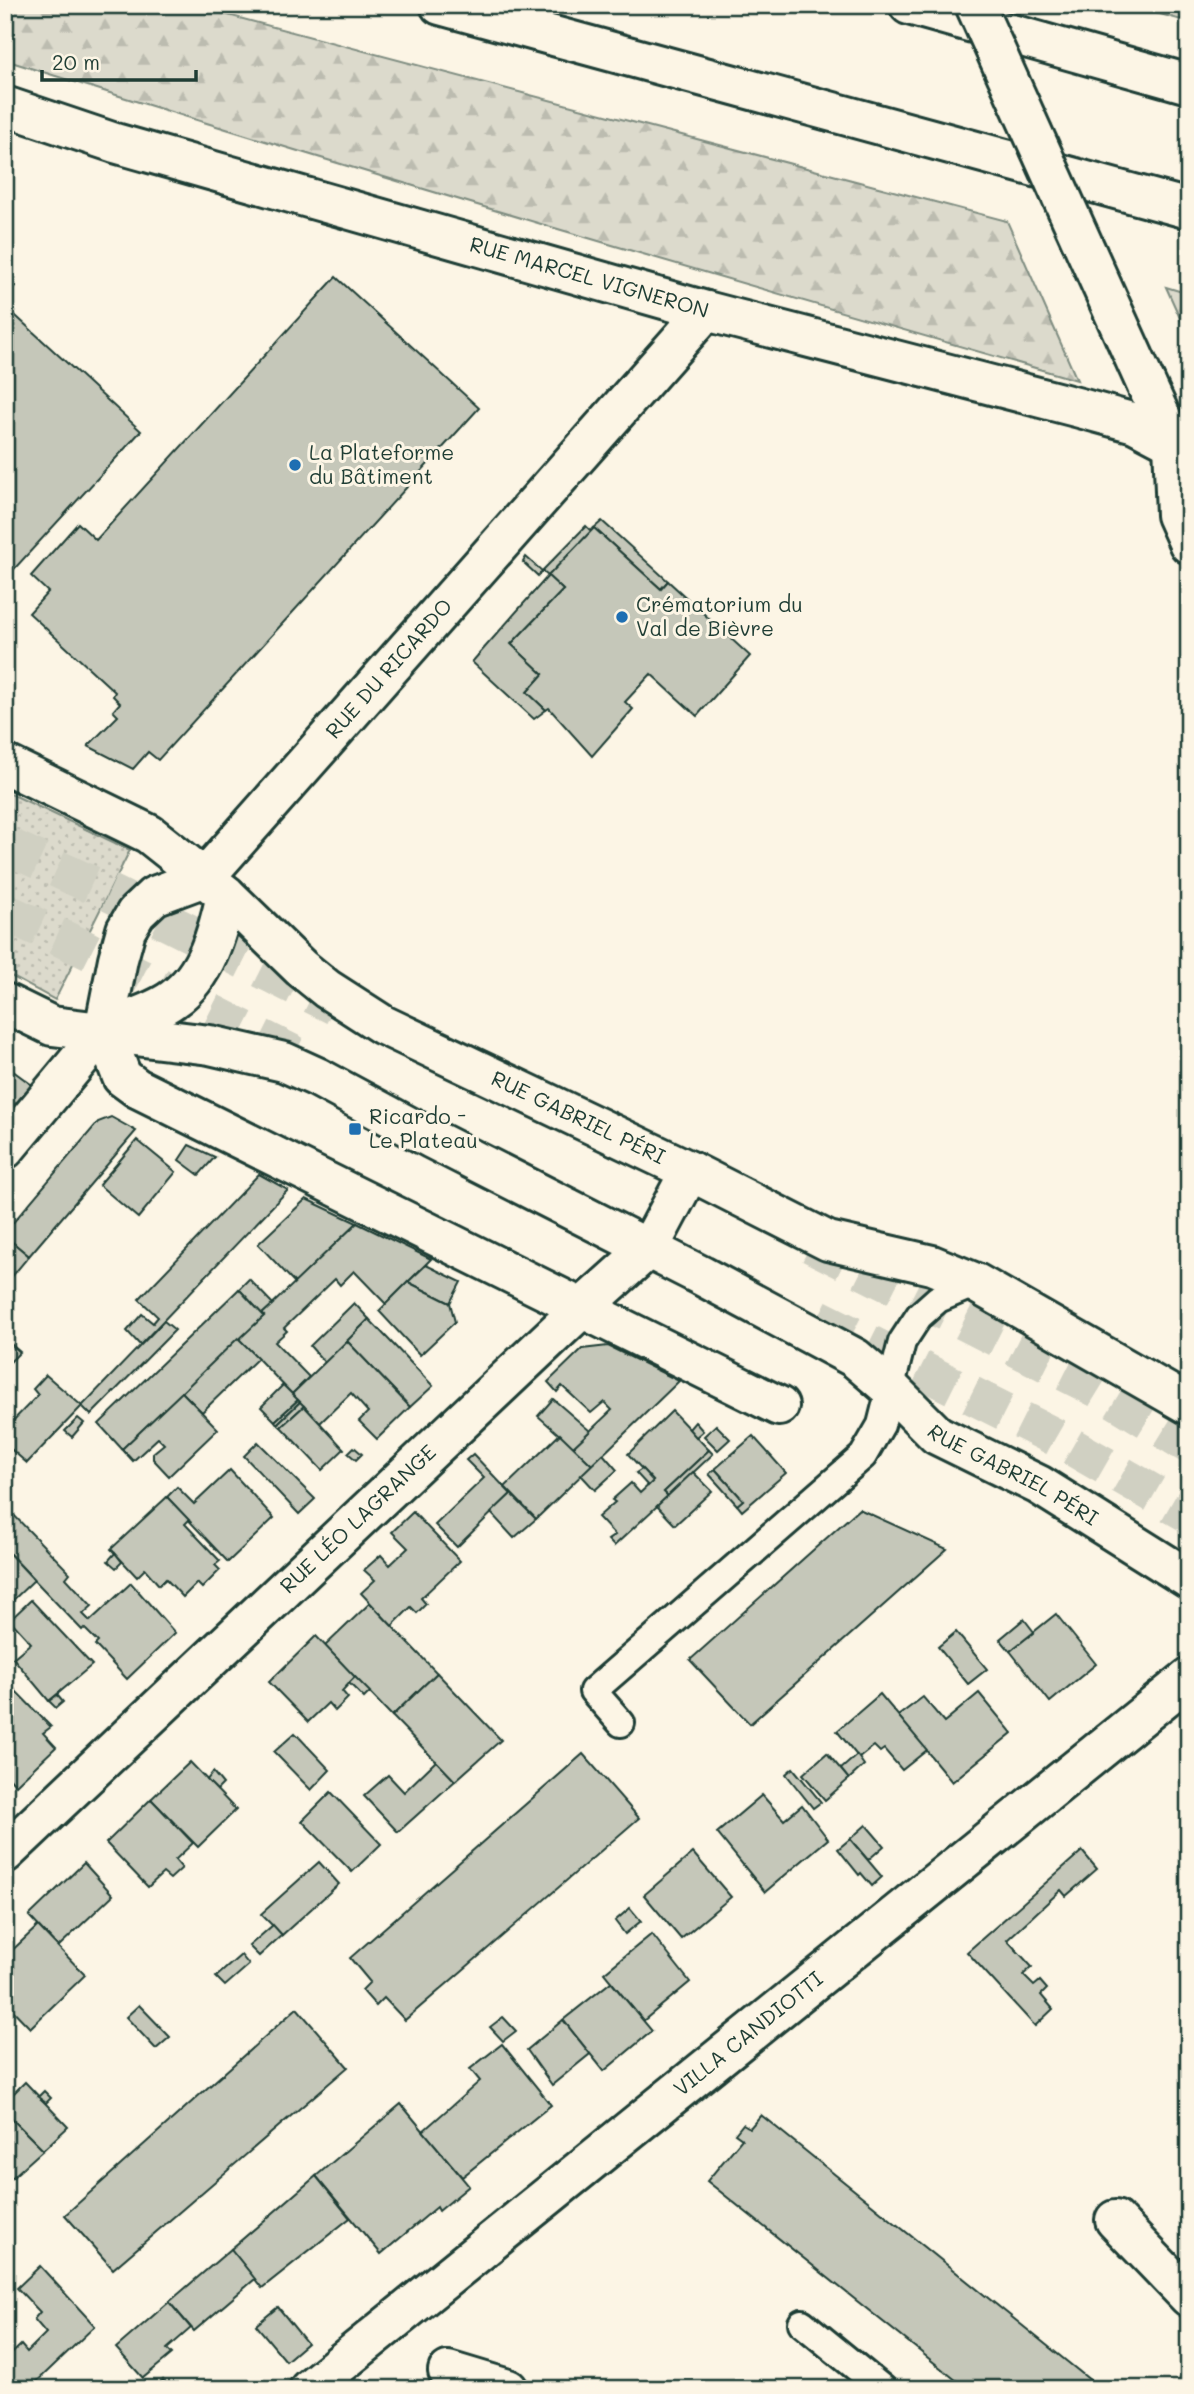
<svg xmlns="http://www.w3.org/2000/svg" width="1194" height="2394" font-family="Mali,sans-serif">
<defs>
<pattern id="grass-dots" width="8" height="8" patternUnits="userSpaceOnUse" patternTransform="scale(1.75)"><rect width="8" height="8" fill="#dcdacc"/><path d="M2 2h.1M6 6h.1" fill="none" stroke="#bcbcb0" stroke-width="1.8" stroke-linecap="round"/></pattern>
<pattern id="forest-firs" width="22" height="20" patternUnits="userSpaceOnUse" patternTransform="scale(1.75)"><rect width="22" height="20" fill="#dcdacc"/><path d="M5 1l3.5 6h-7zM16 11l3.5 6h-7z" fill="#bcbcb0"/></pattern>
</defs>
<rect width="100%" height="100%" fill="#fcf5e5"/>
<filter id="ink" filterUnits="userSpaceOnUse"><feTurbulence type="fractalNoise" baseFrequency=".0143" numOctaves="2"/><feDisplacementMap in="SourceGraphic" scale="14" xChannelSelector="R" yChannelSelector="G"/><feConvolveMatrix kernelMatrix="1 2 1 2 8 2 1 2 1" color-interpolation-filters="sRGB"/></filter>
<g filter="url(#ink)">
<!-- grass -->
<path fill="url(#grass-dots)" stroke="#7e8c80" stroke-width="2" d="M5,791L130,850L55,1000L5,973Z"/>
<!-- forest -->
<g fill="url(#forest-firs)" stroke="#7e8c80" stroke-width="2">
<path d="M5,5H190L1007,221L1077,380C719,277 361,173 5,60Z"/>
<path d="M1127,5H1189V22Z"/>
<path d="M1166,287L1189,294V338Z"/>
</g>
<!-- building -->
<g fill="#c5c7b9" stroke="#1f3d34" stroke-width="2">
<path d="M5,277L15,286L5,297Z"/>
<path d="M336,277L479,408L158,760L148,752L133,769L88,746L118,716L113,711L120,703L113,696L115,692L29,613L48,592L31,576L78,523L96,540Z"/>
<path d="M5,306L141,431L5,579Z"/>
<path d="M602,521L668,581L661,589L594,528Z"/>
<path d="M586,526L592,532L548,576L542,571Z"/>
<path d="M594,528L661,589L668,581L750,656L697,716L651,674L625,702L633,709L592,756L549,708L546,710L527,692L543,674L511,644L563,590L548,576Z"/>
<path d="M526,557L542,571L538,576L523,562Z"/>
<path d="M548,576L563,590L511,644L543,674L527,692L546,710L534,719L472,662Z"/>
<path d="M5,1065L32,1085L5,1117Z"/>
<path d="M111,1117L136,1131L29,1256L5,1236V1232L98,1122Z"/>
<path d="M137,1140L176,1172L138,1218L99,1185Z"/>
<path d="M189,1145L215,1157L199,1175L179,1160Z"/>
<path d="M259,1174L288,1190L140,1345L127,1331L142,1314L153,1323L158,1317L139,1299Z"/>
<path d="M306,1199L357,1223L295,1283L258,1244Z"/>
<path d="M357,1223L431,1259L386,1304L354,1271L340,1285L335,1279L284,1328L287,1331L275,1342L309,1377L292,1394L238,1338L264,1316L262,1314Z"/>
<path d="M5,1236L29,1256L5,1285Z"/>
<path d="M426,1265L461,1282L450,1303L408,1282Z"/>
<path d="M249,1279L273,1304L262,1314L239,1289Z"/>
<path d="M408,1282L450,1303L455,1322L420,1355L379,1311Z"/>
<path d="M239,1289L264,1316L122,1449L99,1424Z"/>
<path d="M354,1303L369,1319L325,1363L310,1346Z"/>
<path d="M369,1319L433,1386L410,1407L347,1341Z"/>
<path d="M164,1321L175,1330L91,1415L82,1406Z"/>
<path d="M238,1338L258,1358L202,1412L182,1392Z"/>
<path d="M5,1339L20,1352L6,1366H5Z"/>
<path d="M347,1341L410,1407L377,1439L359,1421L368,1412L351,1393L320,1423L292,1394Z"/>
<path d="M608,1346L679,1381L592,1465L573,1447L612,1410L604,1402L591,1413L562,1386L557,1392L548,1382L582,1349Z"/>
<path d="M46,1375L82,1406L27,1463L5,1444V1429L38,1395L33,1389Z"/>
<path d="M283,1385L298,1400L275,1421L261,1407Z"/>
<path d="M182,1392L218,1429L169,1476L153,1459V1453L164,1444L158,1438L133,1461L122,1449Z"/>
<path d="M553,1399L590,1431L573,1447L538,1416Z"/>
<path d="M298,1400L300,1402L277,1424L275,1421Z"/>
<path d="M300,1402L304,1406L281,1427L277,1424Z"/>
<path d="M304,1406L344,1449L322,1470L281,1427Z"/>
<path d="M672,1411L709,1450L664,1492L668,1496L614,1546L608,1540L615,1535L598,1517L615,1502L612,1500L631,1483L640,1493L653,1481L628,1454Z"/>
<path d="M78,1418L84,1423L72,1437L65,1431Z"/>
<path d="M695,1422L703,1431L696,1437L689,1429Z"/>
<path d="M716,1425L730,1439L718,1450L704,1436Z"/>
<path d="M560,1434L592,1465L536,1519L505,1487Z"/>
<path d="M753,1436L786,1473L742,1511L737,1505L743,1500L715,1469Z"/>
<path d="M258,1442L315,1499L299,1514L244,1456Z"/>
<path d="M354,1447L362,1454L356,1460L348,1453Z"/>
<path d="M709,1450L713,1454L668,1496L664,1492Z"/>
<path d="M473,1454L511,1494L457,1547L435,1525L484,1478L466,1460Z"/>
<path d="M603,1454L617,1470L595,1490L581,1475Z"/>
<path d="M642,1469L653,1481L648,1486L636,1473Z"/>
<path d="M715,1469L743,1500L737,1505L709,1474Z"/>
<path d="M230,1470L274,1518L228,1562L167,1497L177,1487L194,1504Z"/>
<path d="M693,1472L712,1491L675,1525L657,1506Z"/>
<path d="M511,1494L536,1519L514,1538L491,1513Z"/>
<path d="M167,1497L189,1520L185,1524L220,1561L215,1565L220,1570L202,1588L197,1583L183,1597L166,1579L159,1585L145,1569L137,1577L111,1549Z"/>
<path d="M5,1506L70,1573L66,1578L92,1606L83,1614L90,1621L131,1583L175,1633L127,1679L95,1645L98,1642L84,1628L82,1630L5,1549Z"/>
<path d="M859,1509L947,1549L750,1724L690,1660Z"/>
<path d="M413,1512L460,1561L421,1598L426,1604L417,1613L411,1607L392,1626L361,1593L375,1580L364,1570L381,1555L390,1565L408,1548L392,1532Z"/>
<path d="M5,1549L34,1580L10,1603L5,1597Z"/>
<path d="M115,1553L122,1562L116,1568L108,1561Z"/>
<path d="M31,1600L92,1665L49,1701L13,1658L31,1643L10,1620Z"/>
<path d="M370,1603L437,1673L392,1716L325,1646Z"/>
<path d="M1056,1614L1096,1664L1050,1702L1010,1651Z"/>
<path d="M1024,1619L1034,1632L1010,1651L1000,1639Z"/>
<path d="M956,1632L987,1669L968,1684L938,1647Z"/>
<path d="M316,1636L355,1677L342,1691L348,1698L335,1711L328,1703L308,1722L269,1682Z"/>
<path d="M437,1673L501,1740L455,1781L392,1716Z"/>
<path d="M355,1677L370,1692L364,1698L349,1683Z"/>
<path d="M5,1680L51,1727L43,1733L56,1747L16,1785L5,1773Z"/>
<path d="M979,1693L1012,1733L952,1782L898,1716L923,1697L944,1722Z"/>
<path d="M880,1694L927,1750L902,1770L884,1749L880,1752L874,1746L859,1758L837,1731Z"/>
<path d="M57,1695L63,1702L56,1708L49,1701Z"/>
<path d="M295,1733L330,1770L311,1790L274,1752Z"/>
<path d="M827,1753L849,1779L825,1800L803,1774Z"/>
<path d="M583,1754L639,1818L405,2020L384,1998L376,2006L362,1990L370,1982L350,1958Z"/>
<path d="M857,1755L864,1765L849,1779L841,1769Z"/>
<path d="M436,1761L455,1781L398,1832L364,1796L388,1775L404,1792Z"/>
<path d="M190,1762L236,1810L198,1847L151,1799Z"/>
<path d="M793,1768L821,1802L813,1808L786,1774Z"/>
<path d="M213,1772L223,1784L217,1790L207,1780Z"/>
<path d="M331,1792L381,1844L352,1872L302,1821Z"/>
<path d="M762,1795L784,1820L802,1805L828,1839L765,1892L717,1833Z"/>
<path d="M151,1799L193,1843L175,1860L182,1868L170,1879L163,1873L148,1887L106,1843Z"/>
<path d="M866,1825L884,1846L868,1860L850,1839Z"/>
<path d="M850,1839L882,1877L872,1886L861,1873L859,1875L838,1849Z"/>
<path d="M1082,1851L1097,1869L1066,1896L1061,1890L1007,1940L1032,1967L1023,1975L1034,1986L1040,1981L1047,1989L1041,1995L1053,2009L1035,2026L967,1952Z"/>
<path d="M693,1853L731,1897L681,1939L644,1895Z"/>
<path d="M319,1862L339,1884L282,1935L261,1914Z"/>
<path d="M84,1863L113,1895L58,1947L29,1916Z"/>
<path d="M630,1908L641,1921L625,1934L615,1921Z"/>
<path d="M273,1925L282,1935L259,1956L249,1946Z"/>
<path d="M38,1926L85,1975L30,2028L5,2002V1957Z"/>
<path d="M652,1934L690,1982L643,2021L604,1973Z"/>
<path d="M241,1955L249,1965L225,1986L216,1977Z"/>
<path d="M611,1982L652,2031L604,2071L563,2020Z"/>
<path d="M139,2005L170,2037L156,2049L126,2017Z"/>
<path d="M297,2008L348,2067L113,2269L65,2215Z"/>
<path d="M503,2017L516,2031L503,2041L490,2027Z"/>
<path d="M563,2020L590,2054L552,2085L527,2050Z"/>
<path d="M502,2044L551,2105L462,2177L423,2131L480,2081L470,2069Z"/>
<path d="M25,2082L68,2127L43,2150L5,2112V2097L8,2099Z"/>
<path d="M44,2091L51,2098L46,2103L38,2097Z"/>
<path d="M401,2104L469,2186L439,2211L437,2207L381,2254L316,2176Z"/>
<path d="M761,2115L1101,2389H967L707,2181L742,2139L735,2134L743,2124L750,2128Z"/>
<path d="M13,2120L43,2150L5,2184V2127Z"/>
<path d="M316,2176L350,2218L262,2288L231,2249Z"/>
<path d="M231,2249L255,2279L194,2331L169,2302Z"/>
<path d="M40,2266L95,2326L29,2389H5V2360L21,2345L27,2352L46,2333L34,2319L40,2312L17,2288Z"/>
<path d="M169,2302L191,2328L167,2349L172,2354L143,2378L116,2348Z"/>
<path d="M278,2307L307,2343L286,2361L256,2325Z"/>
<path d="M163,2380L171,2389H154Z"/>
</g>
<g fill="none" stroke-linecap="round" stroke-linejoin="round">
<!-- highway-tunnel -->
<g stroke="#d0d0c2" stroke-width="38" stroke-dasharray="38 19" stroke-linecap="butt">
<path d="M5,845L114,895L335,1006"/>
<path d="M5,912L85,949L305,1060"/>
<path d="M811,1244L1098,1389L1189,1445"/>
<path d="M818,1318L1055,1437L1189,1514"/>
</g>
<!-- lane casing -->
<g stroke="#1f3d34" stroke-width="32">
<g id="lane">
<path d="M621,1723L593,1691L863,1456L881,1425L902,1342L919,1316L938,1299L976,1283"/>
<path d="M802,2323L883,2389"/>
</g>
</g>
<!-- street casing -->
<g stroke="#1f3d34" stroke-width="44">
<g id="street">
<path id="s1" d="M5,106L115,143L706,311L1080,408L1135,423L1173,443"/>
<path d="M104,1030L122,1077L137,1088L779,1406"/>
<path d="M104,1030C126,1020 154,1013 173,999C206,976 218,932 226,895"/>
<path id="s2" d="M5,1149L104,1030L118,959L126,930L136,913L154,896L205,877L706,311"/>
<path id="s3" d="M5,1853L582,1308L649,1248L690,1171"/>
<path d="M1115,2220L1189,2297"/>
<path d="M448,2371L508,2389"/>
<path id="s4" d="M309,2389L1189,1678"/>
</g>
</g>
<!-- secondary casing -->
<g stroke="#1f3d34" stroke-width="44">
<g id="secondary">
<path d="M1146,384L1173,443L1176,515L1189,544"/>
<path id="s5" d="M5,764L149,834L226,895L301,968L327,989L383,1025L690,1171L828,1241L932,1265L976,1283L1189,1405"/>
<path id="s6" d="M5,1003L52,1026L210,1045L284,1062L317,1077L432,1139L702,1276L855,1358L891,1389L937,1435L1039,1485L1189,1579"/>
</g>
</g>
<!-- highway casing -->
<g stroke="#1f3d34" stroke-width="44">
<g id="highway">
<path d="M440,5L1189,209"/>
<path d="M909,5L1189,84"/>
</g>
</g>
<!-- lane -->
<use href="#lane" stroke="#fcf5e5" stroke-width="26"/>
<!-- street -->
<use href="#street" stroke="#fcf5e5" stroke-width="38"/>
<!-- secondary -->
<use href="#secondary" stroke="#fcf5e5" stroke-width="38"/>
<!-- highway -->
<use href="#highway" stroke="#fcf5e5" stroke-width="38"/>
<!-- secondary-bridge casing -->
<g stroke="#1f3d34" stroke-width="44" stroke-linecap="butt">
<path id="secondary-bridge" d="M975,5L1146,384"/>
</g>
<!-- secondary-bridge -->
<use href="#secondary-bridge" stroke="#fcf5e5" stroke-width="38"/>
</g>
</g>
<!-- markers -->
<g fill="#1f6fb2" stroke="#fcf5e5" stroke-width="2.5">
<circle cx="295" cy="465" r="7"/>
<circle cx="622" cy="617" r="7"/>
<rect x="348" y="1122" width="14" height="14" rx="3.5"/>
</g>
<g text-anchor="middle" stroke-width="6" stroke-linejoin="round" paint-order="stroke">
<!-- street labels -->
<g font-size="21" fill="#1f3d34" stroke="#fcf5e5">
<text dy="7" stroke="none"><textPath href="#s1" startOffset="609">RUE MARCEL VIGNERON</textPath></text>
<text dy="7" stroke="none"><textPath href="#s2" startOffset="634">RUE DU RICARDO</textPath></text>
<text dy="7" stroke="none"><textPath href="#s5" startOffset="679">RUE GABRIEL PÉRI</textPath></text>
<text dy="7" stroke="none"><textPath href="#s6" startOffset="1129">RUE GABRIEL PÉRI</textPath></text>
<text dy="7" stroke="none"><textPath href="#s3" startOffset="486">RUE LÉO LAGRANGE</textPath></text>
<text dy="7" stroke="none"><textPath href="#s4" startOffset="565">VILLA CANDIOTTI</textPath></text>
</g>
<!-- poi labels -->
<g font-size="21" fill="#1f3d34" stroke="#fcf5e5" text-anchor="start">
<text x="309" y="460">La Plateforme<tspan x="309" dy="24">du Bâtiment</tspan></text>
<text x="636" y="612">Crématorium du<tspan x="636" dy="24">Val de Bièvre</tspan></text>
<text x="369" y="1124">Ricardo -<tspan x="369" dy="24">Le Plateau</tspan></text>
</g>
</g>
<!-- margin -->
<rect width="1194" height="2394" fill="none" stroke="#fcf5e5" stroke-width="28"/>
<rect x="14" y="14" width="1166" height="2366" fill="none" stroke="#1f3d34" stroke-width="2.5" filter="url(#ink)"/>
<!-- scale -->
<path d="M42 70v10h154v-10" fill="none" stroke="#1f3d34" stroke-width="3.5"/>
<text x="52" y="70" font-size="21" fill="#1f3d34" stroke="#fcf5e5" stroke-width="5" paint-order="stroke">20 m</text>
</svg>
